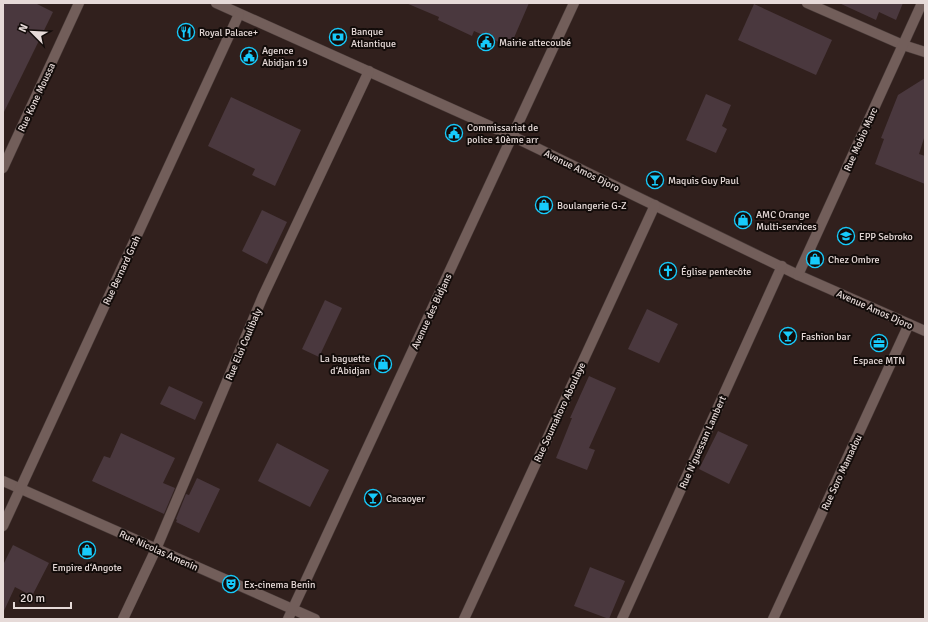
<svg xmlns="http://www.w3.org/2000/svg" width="928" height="622" font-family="Signika,sans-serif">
<rect width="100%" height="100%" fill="#31201d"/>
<!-- building -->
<g fill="#4a383e">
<path d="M3,3H35L53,12L3,114Z"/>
<path d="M406,3H529L510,47L474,31L472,36L438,20L439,17Z"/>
<path d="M839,3H903L896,20L879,12L876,20Z"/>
<path d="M754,4L832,40L816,75L738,40Z"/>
<path d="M925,78V135L919,154L925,156V184L875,164L884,139L881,138L898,95Z"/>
<path d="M706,94L731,105L722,126L727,129L716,153L686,140Z"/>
<path d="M231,97L301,130L275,186L252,175L255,169L208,146Z"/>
<path d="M262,210L287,222L267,264L242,251Z"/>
<path d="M325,300L342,308L319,357L302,349Z"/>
<path d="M647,309L678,324L659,363L628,349Z"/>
<path d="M589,376L616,388L589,448L595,450L587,470L556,458L572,418H570Z"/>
<path d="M169,386L203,402L195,420L160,404Z"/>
<path d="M718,431L748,445L729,484L699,469Z"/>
<path d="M121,433L175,458L163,483L175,488L164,514L92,481L104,456L110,458Z"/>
<path d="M277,443L329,470L310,507L258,481Z"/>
<path d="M197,478L220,489L199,533L176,522L177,520L176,519L186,494L189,495Z"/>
<path d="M13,545L49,563L32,596L15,587L3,613V565Z"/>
<path d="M590,567L625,581L609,619L574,606Z"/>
</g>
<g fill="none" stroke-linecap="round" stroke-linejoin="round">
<!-- minor casing -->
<g stroke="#493b39" stroke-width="11">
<g id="minor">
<path d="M216,3L512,136L798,275L925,331"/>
<path d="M807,3L903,45L925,52"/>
<path d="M3,168L79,3"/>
<path d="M798,275L922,3"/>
<path d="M3,481L315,619"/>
<path d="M3,526L239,14"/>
<path d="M123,619L156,549L263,296L369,71"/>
<path d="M288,619L574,3"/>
<path d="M464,619L655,205"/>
<path d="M622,619L782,266"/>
<path d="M773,619L909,324"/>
</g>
</g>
<!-- minor -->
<use href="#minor" stroke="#725e5a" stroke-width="10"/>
</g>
<!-- icons -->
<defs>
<g id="restaurant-ring" transform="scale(0.9)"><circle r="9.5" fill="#130c0a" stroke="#17cafb" stroke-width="1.5"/><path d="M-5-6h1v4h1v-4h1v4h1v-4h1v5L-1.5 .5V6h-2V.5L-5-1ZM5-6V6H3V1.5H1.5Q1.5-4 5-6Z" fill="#17cafb"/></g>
<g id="bank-ring" transform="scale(0.9)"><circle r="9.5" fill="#130c0a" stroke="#17cafb" stroke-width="1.5"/><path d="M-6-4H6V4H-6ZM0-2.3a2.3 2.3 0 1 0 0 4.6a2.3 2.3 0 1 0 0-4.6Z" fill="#17cafb"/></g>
<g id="civic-ring" transform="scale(0.9)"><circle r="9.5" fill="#130c0a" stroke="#17cafb" stroke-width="1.5"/><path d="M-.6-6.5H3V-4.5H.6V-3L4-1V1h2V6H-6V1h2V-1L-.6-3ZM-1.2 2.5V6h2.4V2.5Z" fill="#17cafb"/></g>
<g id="bar-ring" transform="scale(0.9)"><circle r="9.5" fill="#130c0a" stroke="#17cafb" stroke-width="1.5"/><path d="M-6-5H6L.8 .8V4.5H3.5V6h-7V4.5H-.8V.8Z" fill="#17cafb"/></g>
<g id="shop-ring" transform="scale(0.9)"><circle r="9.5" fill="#130c0a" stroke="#17cafb" stroke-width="1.5"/><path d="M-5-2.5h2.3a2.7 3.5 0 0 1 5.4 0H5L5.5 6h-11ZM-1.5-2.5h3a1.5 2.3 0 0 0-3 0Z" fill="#17cafb"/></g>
<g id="school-ring" transform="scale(0.9)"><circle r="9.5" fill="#130c0a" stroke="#17cafb" stroke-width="1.5"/><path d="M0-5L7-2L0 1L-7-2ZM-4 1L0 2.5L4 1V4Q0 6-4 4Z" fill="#17cafb"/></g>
<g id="church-ring" transform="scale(0.9)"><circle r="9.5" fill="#130c0a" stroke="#17cafb" stroke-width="1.5"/><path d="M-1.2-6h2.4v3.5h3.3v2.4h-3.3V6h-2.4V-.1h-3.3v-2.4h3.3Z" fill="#17cafb"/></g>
<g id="office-ring" transform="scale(0.9)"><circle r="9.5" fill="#130c0a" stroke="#17cafb" stroke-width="1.5"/><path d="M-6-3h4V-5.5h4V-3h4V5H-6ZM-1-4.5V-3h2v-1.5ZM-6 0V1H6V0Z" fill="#17cafb"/></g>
<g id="theatre-ring" transform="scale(0.9)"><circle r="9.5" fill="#130c0a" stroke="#17cafb" stroke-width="1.5"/><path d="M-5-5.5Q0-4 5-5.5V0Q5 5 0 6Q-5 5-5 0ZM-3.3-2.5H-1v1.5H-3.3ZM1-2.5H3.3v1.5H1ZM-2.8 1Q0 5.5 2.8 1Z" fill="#17cafb"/></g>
</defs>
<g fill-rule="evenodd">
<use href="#restaurant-ring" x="186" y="32"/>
<use href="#bank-ring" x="338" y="37"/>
<use href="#civic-ring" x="486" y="42"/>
<use href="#civic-ring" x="249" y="56"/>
<use href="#civic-ring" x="454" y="133"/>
<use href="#bar-ring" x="655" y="180"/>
<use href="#shop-ring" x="544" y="205"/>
<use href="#shop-ring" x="743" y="220"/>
<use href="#school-ring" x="846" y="236"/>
<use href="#shop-ring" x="815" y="259"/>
<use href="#church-ring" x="668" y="271"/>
<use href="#bar-ring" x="788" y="336"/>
<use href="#office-ring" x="879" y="343"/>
<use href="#shop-ring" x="383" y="364"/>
<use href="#bar-ring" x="373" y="498"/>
<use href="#shop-ring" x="87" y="550"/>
<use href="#theatre-ring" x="231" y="584"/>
</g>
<g text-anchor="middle" stroke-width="4" stroke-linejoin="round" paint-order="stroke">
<!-- poi labels -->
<g font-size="10" fill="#e6dad8" stroke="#130c0a" text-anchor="start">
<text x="351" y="35">Banque<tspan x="351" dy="12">Atlantique</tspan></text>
<text x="199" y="36">Royal Palace+</text>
<text x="499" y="46">Mairie attecoubé</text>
<text x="262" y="54">Agence<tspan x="262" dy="12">Abidjan 19</tspan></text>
<text x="467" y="131">Commissariat de<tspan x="467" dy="12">police 10ème arr</tspan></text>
<text x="668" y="184">Maquis Guy Paul</text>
<text x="557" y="209">Boulangerie G-Z</text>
<text x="756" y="218">AMC Orange<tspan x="756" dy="12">Multi-services</tspan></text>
<text x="859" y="240">EPP Sebroko</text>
<text x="828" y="263">Chez Ombre</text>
<text x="681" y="275">Église pentecôte</text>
<text x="801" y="340">Fashion bar</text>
<text x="370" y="362" text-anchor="end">La baguette<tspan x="370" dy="12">d‘Abidjan</tspan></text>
<text x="879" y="364" text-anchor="middle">Espace MTN</text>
<text x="386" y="502">Cacaoyer</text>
<text x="87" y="571" text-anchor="middle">Empire d‘Angote</text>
<text x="244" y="588">Ex-cinema Benin</text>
</g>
<!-- street labels -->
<g font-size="10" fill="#e6dad8" stroke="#130c0a">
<text transform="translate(36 97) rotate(-65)" y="4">Rue Kone Moussa</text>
<text transform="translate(860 139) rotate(-66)" y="4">Rue Mobio Marc</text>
<text transform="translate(582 170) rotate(26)" y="4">Avenue Amos Djoro</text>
<text transform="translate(121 270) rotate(-65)" y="4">Rue Bernard Grah</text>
<text transform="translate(875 309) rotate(24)" y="4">Avenue Amos Djoro</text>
<text transform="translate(431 311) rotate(-65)" y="4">Avenue des Bidjans</text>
<text transform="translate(243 344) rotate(-67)" y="4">Rue Eloi Coulibaly</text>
<text transform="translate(559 412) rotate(-65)" y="4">Rue Soumahoro Aboulaye</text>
<text transform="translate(702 442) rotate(-66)" y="4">Rue N'guessan Lambert</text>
<text transform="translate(841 472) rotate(-65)" y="4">Rue Soro Mamadou</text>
<text transform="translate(159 550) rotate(24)" y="4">Rue Nicolas Amenin</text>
</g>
</g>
<!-- border -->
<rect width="928" height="622" fill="none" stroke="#e6dad8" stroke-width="8"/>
<!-- north arrow -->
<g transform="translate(32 32) rotate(294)" stroke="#130c0a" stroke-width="3" paint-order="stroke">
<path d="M0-3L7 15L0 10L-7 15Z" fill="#e6dad8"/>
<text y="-6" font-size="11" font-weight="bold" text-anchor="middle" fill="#e6dad8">N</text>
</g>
<!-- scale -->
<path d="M14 602v6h57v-6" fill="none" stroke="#e6dad8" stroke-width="2"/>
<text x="20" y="602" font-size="12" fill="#e6dad8" stroke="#130c0a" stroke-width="3" paint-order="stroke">20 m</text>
</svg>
